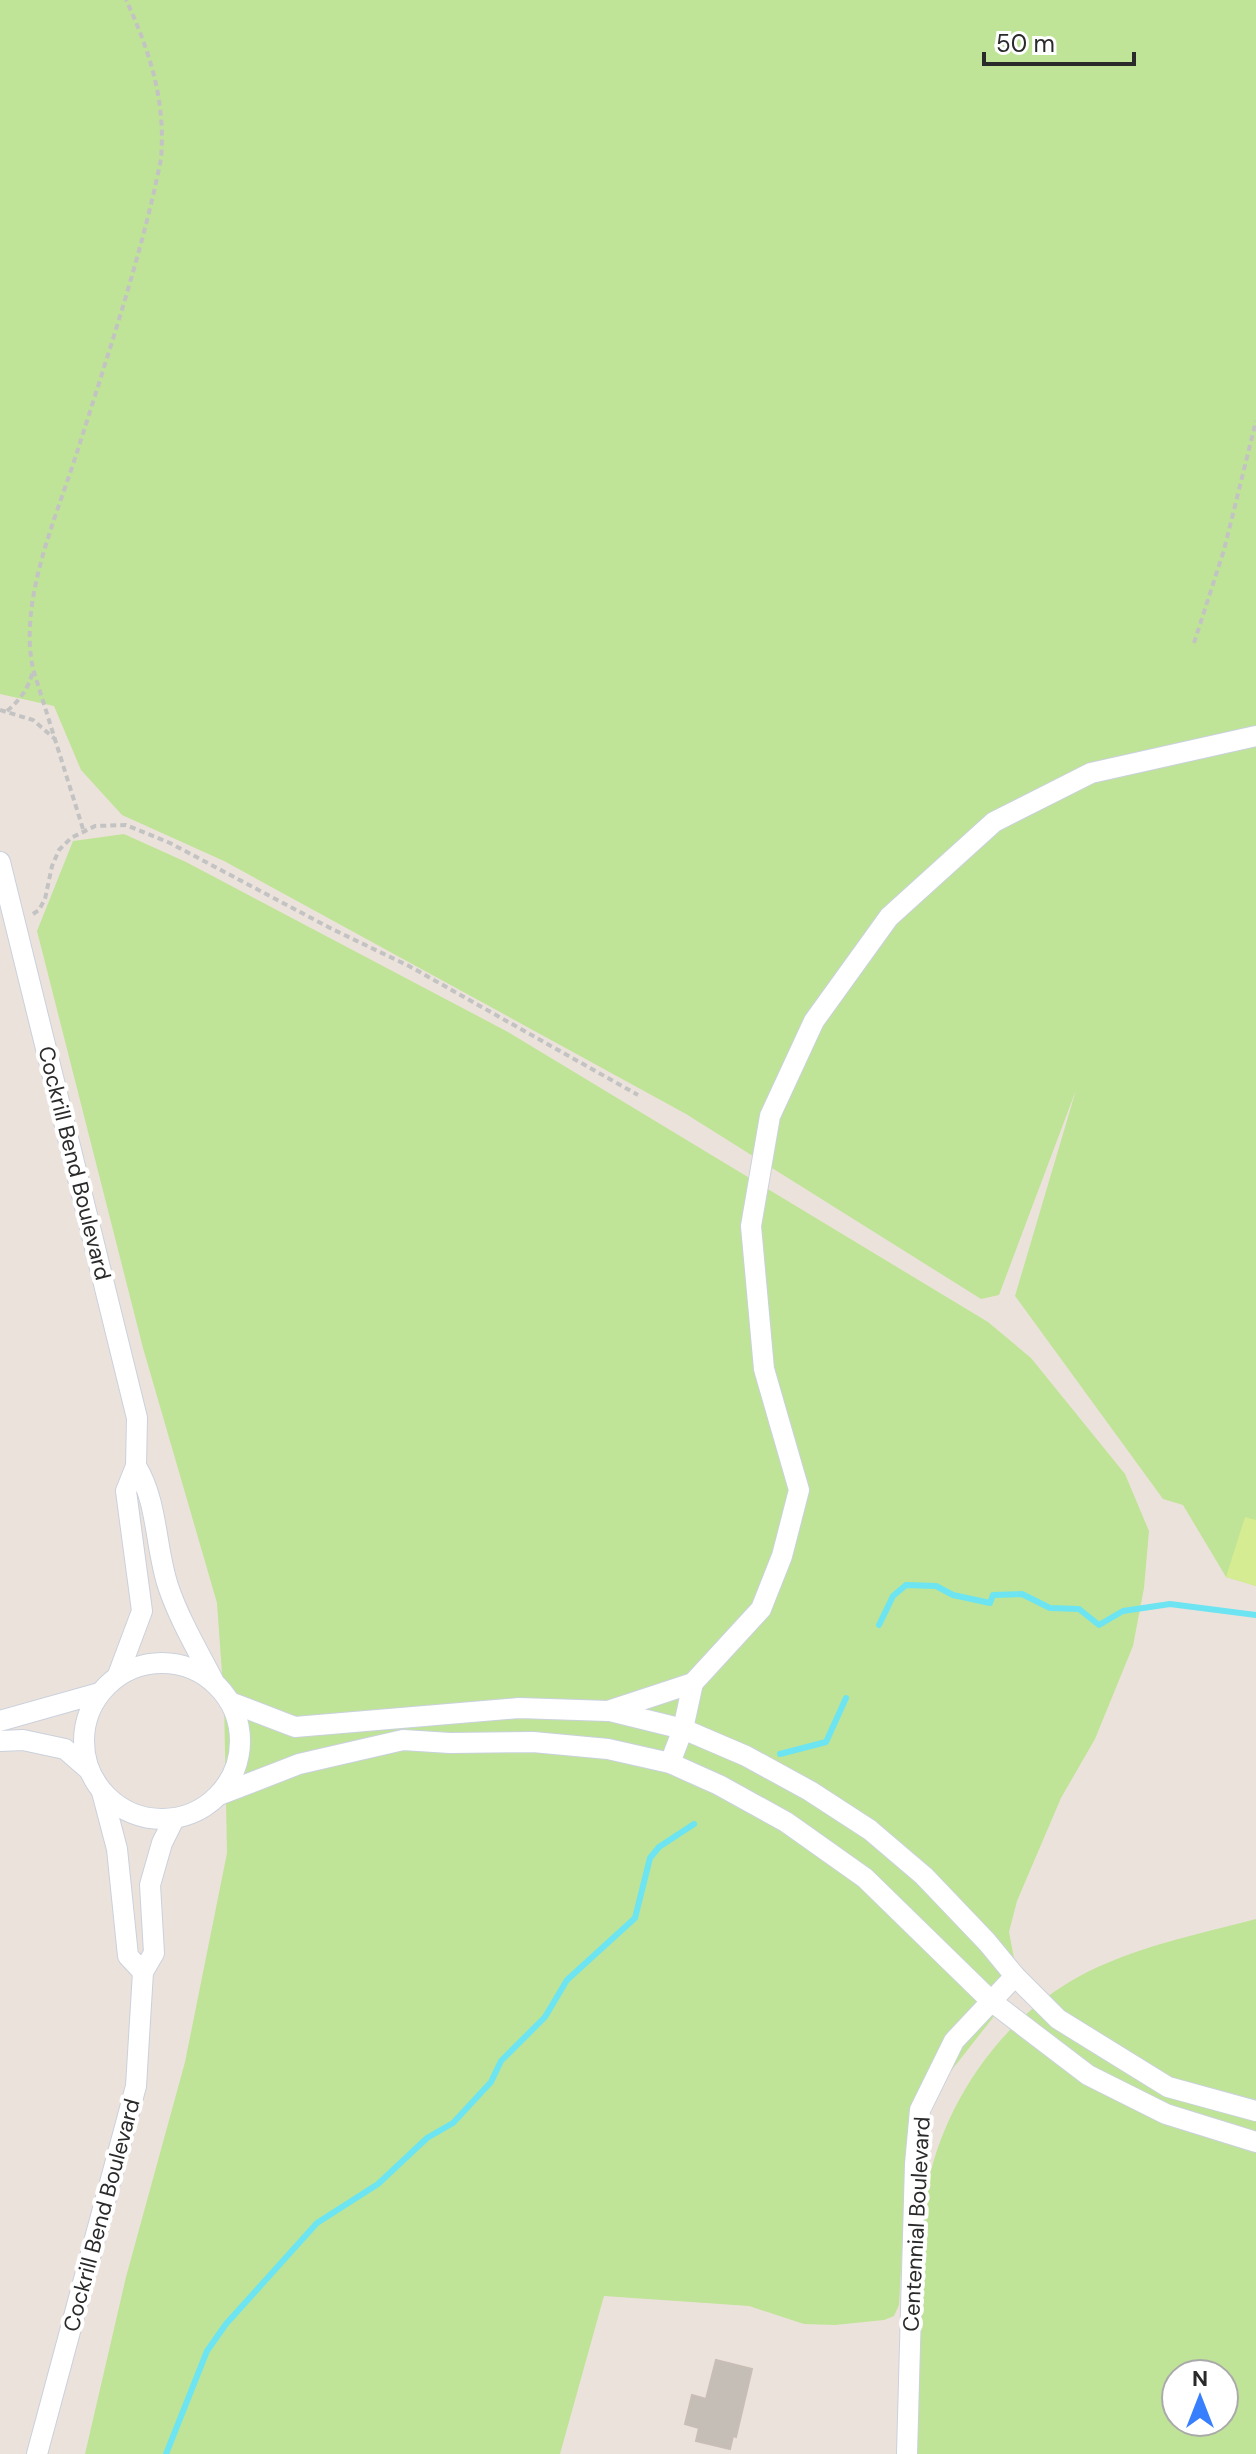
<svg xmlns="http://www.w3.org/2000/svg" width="1256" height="2454" font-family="'DM Sans',sans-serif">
<rect width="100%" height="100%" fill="#ece2dc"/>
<!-- green -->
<g fill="#bfe497" fill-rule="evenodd">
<path d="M0,0H1256V1586L1226,1577L1183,1505L1163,1499L1015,1296L1076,1090L999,1295L981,1299L686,1114L224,861L122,815L81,770L54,706L0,694Z"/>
<path d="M124,834L186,862L508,1032L988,1322L1031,1358L1125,1474L1149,1531L1144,1588L1133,1646L1095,1739L1061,1798L1017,1901L1009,1932L1014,1958L1010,1996L947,2076L926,2119L905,2197L899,2305L894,2316L884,2320L835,2325L804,2324L749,2306L604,2296L560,2454H85L126,2277L185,2062L227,1853L224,1701L217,1603L143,1348L37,931L73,841Z"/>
<path d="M1256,1919V2454H917C918,2399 920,2345 921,2290C922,2259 921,2225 926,2194C941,2106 1000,2020 1078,1977C1133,1947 1196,1935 1256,1919ZM1176,2374H1224V2422H1176Z"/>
</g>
<!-- pitch -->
<path fill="#d5ec93" d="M1245,1517L1256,1520V1586L1226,1577Z"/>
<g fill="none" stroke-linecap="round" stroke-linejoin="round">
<!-- stream -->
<g stroke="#6de4f1" stroke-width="6">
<path d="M879,1625L893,1596L906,1585L936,1586L953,1595L990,1603L993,1595L1022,1594L1050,1608L1079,1609L1099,1625L1123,1611L1170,1604L1256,1615"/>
<path d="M780,1754L826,1742L846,1698"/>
<path d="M166,2454L207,2351L226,2324L317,2223L378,2184L427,2138L453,2123L491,2082L501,2061L545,2017L567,1980L635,1918L650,1858L659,1847L694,1824"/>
</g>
</g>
<!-- building -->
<path fill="#c4beb7" stroke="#c8beb5" stroke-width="2" d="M716,2360L752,2369L736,2437L733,2436L730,2449L696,2441L699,2428L685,2424L692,2395L706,2399Z"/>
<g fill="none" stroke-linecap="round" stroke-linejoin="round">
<!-- minor casing -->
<g stroke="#cad1dc" stroke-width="22">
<g id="minor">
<path d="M0,862L137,1418L136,1466L126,1491L142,1611L118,1675"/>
<path d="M136,1466C158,1502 155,1546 168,1586C179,1619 198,1651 214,1682"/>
<circle cx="162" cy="1741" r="78"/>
<path d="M230,1702L295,1727L519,1708L608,1711L693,1683L761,1609L782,1556L799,1490L764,1369L751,1226L770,1116L814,1021L889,917L994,822L1091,773L1256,736"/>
<path d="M610,1711L683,1729L746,1756L810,1791L870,1830L924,1876L987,1942L1015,1976L1058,2019L1168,2087L1256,2111"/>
<path d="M0,1721L99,1693"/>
<path d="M0,1741L23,1740L65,1749L88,1769"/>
<path d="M670,1763L683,1729L693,1683"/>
<path d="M102,1792L117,1849L128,1956L143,1972"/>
<path d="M219,1795L299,1764L403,1740L450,1743L533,1742L608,1749L670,1763L719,1785L786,1822L865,1878L991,2001L1088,2075L1166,2114L1256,2142"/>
<path d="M37,2454L136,2086L143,1972L154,1953L150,1885L162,1843L174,1819"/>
<path d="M907,2454L915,2164L920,2110L954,2041L1015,1976"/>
</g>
</g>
<!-- path -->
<g stroke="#c3c3c3" stroke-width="4" stroke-dasharray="6 4" stroke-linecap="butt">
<path d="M1194,643L1224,550L1256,421"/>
<path d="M0,710L33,720L55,739"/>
<path d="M7,711C21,699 28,689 33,671"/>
<path d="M83,829L33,669C18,598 58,514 79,446C108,354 142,254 161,159C166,102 150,51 126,0"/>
<path d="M33,914L39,910L45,899L52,866L59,850L71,838L95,826L126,825L170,843L332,929L409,966L638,1095"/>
</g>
<!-- minor -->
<use href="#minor" stroke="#fff" stroke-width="20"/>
</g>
<g text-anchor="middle" stroke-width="8" stroke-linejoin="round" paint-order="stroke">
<!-- street labels -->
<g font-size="22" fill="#2a2a2a" stroke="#fff">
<text transform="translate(75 1163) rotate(76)" y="8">Cockrill Bend Boulevard</text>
<text transform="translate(101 2215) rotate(-75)" y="8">Cockrill Bend Boulevard</text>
<text transform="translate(916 2224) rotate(-87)" y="8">Centennial Boulevard</text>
</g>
</g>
<!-- north arrow -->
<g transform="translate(1200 2398)"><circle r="38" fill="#ffffff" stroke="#aaaaaa" stroke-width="2"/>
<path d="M0-6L14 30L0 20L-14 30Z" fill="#387ffd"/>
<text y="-12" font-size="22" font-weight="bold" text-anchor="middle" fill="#2a2a2a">N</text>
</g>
<!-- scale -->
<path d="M984 52v12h150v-12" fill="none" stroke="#2a2a2a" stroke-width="4"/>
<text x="996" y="52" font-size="24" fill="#2a2a2a" stroke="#ffffff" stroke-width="6" paint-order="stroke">50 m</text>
</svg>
